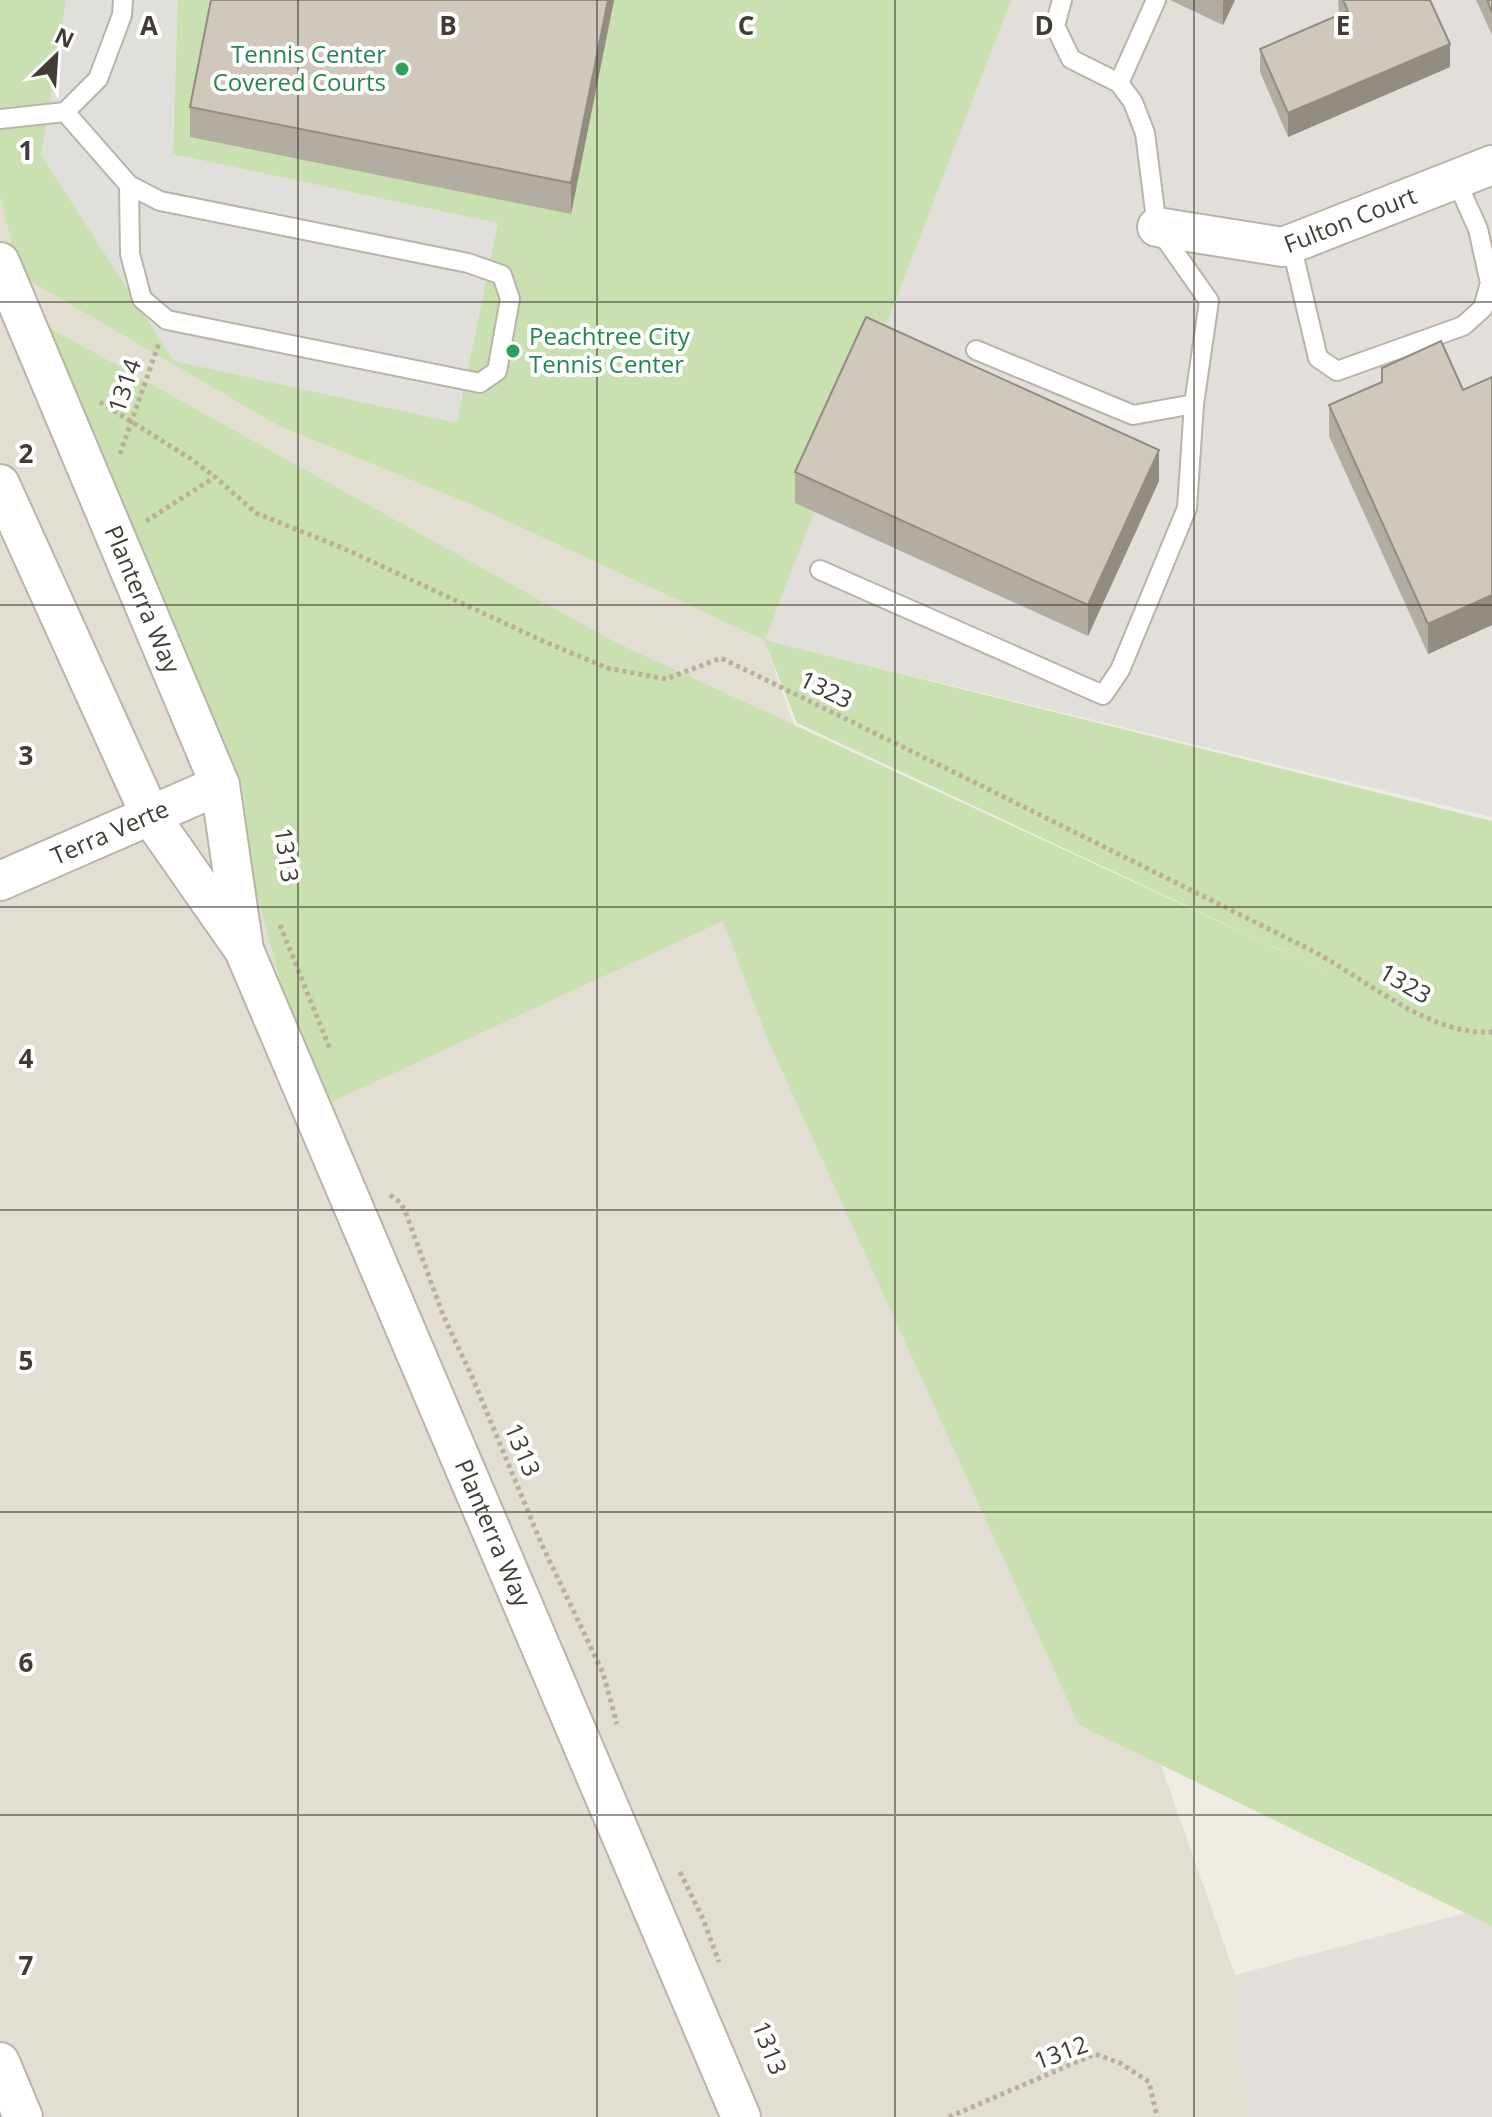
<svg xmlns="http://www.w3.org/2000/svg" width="1492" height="2117" font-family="'Open Sans',sans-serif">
<rect width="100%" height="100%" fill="#f0ece4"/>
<!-- residential -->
<path fill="#e3ded2" d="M0,196L21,275L281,427L468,503L764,640L1235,1975L1248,2117H0Z"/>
<!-- industrial -->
<g fill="#e2ded9">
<path d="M1011,0H1492V817L764,640Z"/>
<path d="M1492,1906V2117H1248L1235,1975Z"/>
</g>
<!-- green -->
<path fill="#c9e0b0" d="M0,0H1011L765,640L1492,821V1926L1079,1725L767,1038L723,921L329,1103L283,992L253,877L242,785L48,327L617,643L1341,978L797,723L764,640L468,503L281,427L20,275L0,196Z"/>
<!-- parking -->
<path fill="#e1dfdc" d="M66,0H178L173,154L498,223L457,423L174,361L41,155Z"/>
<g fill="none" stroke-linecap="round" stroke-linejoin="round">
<!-- service casing -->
<g stroke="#bab4a8" stroke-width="22">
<g id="service">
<path d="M1119,83L1156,0"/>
<path d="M65,112L129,185L160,201L468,263L502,275L510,299L497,371L480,383L167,320L142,299L130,254L129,185"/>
<path d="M0,119L65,112L98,79L122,15L123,0"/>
<path d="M1291,244L1318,358L1337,371L1463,326L1483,308L1490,283L1478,229L1456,180"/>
<path d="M976,350L1133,415L1194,404"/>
<path d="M820,570L1103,695L1120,670L1187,508L1194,404L1209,301L1157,227L1145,133L1133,102L1119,83L1071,59L1055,26L1062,0"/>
</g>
</g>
<!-- minor casing -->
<g stroke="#bab4a8" stroke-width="42">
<g id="minor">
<path id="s1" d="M1157,227L1283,247L1492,165"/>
<path id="s2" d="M0,262L220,785L243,943"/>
<path id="s3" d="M0,484L151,817L244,950L741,2117"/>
<path id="s4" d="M0,881L220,785"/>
<path d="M0,2062L23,2117"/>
</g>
</g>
<!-- path -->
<g stroke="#bab09a" stroke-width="5" stroke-dasharray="4 4" stroke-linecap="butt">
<path d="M100,402L191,459L215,477"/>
<path d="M120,454L159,343"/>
<path d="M146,521L215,477L256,513L345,549L543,641L607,668L666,679L721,658C917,753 1112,851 1307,948C1363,976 1427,1036 1492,1032"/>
<path d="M280,925L330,1049"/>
<path d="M390,1195L401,1203L407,1216L443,1315L473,1379L542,1545L603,1673L617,1724"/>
<path d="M680,1872L703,1919L719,1962"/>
<path d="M949,2117L1095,2054L1120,2063L1149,2082L1157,2117"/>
</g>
<!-- service -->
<use href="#service" stroke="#fff" stroke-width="18"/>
<!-- minor -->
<use href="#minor" stroke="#fff" stroke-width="38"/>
</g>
<!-- wall -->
<g fill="#b3aca1">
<path d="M614,0L571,214L190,137V107Z"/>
<path d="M1170,0H1235L1223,25Z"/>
<path d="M1338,0H1430L1450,67L1288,137L1260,72V49L1339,15Z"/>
<path d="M1476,0H1492V35Z"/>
<path d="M1492,377V625L1428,654L1329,436V405L1463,390Z"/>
<path d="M795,472L1159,481L1088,636L795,503Z"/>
</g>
<!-- shaded-wall -->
<g fill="#928c83">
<path d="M608,0H614L571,214V183Z"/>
<path d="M1224,0H1235L1223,25V2Z"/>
<path d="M1450,44V67L1288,137V113Z"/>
<path d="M1159,450V481L1088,636V605Z"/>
<path d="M1492,595V625L1428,654V624Z"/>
</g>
<!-- building -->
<g fill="#d0c8bb" stroke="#928c83" stroke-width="2">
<path d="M211,0H608L571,183L190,107Z"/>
<path d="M1343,0H1430L1450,44L1288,113L1260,49L1348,11Z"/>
<path d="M1487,0H1492V12Z"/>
<path d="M866,317L1159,450L1088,605L795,472Z"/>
<path d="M1441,341L1463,390L1492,377V595L1428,624L1329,405L1382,382V368Z"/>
</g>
<!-- grid -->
<path fill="none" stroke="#413c34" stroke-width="2" stroke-opacity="0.55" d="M298,0V2117M597,0V2117M895,0V2117M1194,0V2117M0,302H1492M0,605H1492M0,907H1492M0,1210H1492M0,1512H1492M0,1815H1492"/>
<!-- markers -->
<g fill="#2e9e5b" stroke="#fff" stroke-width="3">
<circle cx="402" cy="69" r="8"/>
<circle cx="513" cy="351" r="8"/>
</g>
<g text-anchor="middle" stroke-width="8" stroke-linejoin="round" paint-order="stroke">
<!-- leisure labels -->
<g font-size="24" fill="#27864d" stroke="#fff" text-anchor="end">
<text x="386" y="63">Tennis Center<tspan x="386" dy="28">Covered Courts</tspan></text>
<text x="529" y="345" text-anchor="start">Peachtree City<tspan x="529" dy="28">Tennis Center</tspan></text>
</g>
<!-- street labels -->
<g font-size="24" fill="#413c34" stroke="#fff">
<text dy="8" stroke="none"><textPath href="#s1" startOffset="200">Fulton Court</textPath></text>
<text transform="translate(125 386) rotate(-71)" y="8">1314</text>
<text dy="8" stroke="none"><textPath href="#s2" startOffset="366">Planterra Way</textPath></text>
<text transform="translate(826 690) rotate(26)" y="8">1323</text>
<text dy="8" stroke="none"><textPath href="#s4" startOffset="120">Terra Verte</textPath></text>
<text transform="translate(286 855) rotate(82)" y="8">1313</text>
<text transform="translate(1405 984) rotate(30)" y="8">1323</text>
<text transform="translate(522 1450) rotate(67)" y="8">1313</text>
<text dy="8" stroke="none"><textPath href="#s3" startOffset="1162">Planterra Way</textPath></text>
<text transform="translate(769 2048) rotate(69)" y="8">1313</text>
<text transform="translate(1061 2053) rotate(-20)" y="8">1312</text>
</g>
</g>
<g font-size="26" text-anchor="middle" font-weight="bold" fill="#413c34" stroke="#fff" stroke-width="8" stroke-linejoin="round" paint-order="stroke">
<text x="149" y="35">A</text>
<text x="448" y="35">B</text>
<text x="746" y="35">C</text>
<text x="1044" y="35">D</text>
<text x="1343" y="35">E</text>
<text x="26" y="160">1</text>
<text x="26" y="463">2</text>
<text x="26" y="765">3</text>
<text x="26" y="1068">4</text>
<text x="26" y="1370">5</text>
<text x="26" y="1672">6</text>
<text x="26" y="1975">7</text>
</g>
<!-- north arrow -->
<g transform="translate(56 56) rotate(25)" stroke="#ffffff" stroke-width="6" paint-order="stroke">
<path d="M0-6L14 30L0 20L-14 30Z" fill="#413c34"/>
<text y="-12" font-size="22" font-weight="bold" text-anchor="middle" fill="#413c34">N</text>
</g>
</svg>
